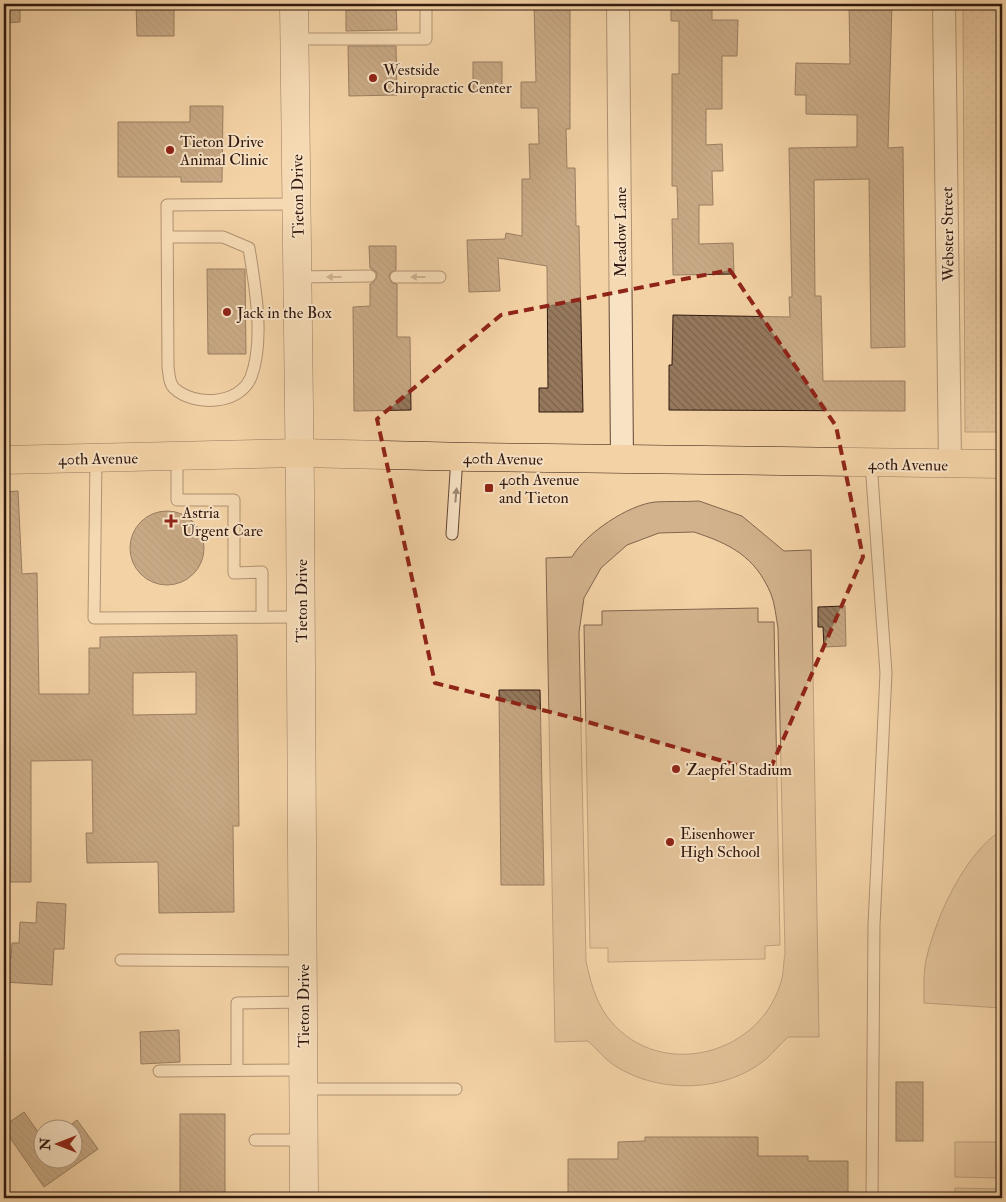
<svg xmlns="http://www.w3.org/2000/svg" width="1006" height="1202" font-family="'IM FELL Double Pica',serif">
<defs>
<pattern id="grass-dots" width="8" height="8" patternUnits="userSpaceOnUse" patternTransform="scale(1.25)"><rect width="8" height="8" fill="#d2b28c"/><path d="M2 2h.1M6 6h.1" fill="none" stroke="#b59878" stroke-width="1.8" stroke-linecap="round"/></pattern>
<pattern id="building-back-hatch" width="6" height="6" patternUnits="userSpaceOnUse" patternTransform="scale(1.25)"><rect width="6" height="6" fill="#96795d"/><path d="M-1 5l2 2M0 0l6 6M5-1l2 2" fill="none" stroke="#7b624b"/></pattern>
</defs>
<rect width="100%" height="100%" fill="#f3d2a5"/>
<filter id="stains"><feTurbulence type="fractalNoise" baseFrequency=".004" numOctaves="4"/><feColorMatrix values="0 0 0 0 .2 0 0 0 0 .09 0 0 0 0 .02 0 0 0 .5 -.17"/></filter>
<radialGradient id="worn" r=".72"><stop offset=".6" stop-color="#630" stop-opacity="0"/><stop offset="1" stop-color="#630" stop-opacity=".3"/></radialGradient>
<!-- grass -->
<path fill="url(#grass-dots)" stroke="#82654e" d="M963,4H1002V432H965Z"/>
<!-- green -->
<g fill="#d2b28c" stroke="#82654e" fill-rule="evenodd">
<path d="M699,501L742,516L784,551L811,550L819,1037H788C780,1044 774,1052 766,1059C724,1094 654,1094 611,1063C603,1057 596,1048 588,1041L555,1042L546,558L572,557C586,533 628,505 655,502C669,501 684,502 699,501ZM694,532C730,544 755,556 771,594C775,604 776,617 778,628L785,954C783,964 784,975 780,985C756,1059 653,1081 606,1015C595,999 590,980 586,961L579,632L584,598L601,568L627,545L659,533Z"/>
<path d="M758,608V622H774L780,945L765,946V959L608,962V948H590L584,625H602V611Z"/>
<path d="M1002,830V1008L924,1003C924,988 923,971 927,956C937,915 965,853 1002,830Z"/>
<path d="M955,1142H1002V1178L955,1177Z"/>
<path d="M955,1188L1002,1189V1198H955Z"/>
</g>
<!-- building -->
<g fill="url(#building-back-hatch)" stroke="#31180f" fill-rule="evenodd">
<path d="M4,4H20V22L4,23Z"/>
<path d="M136,4H174V36H137Z"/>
<path d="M346,4H396L397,30L346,31Z"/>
<path d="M534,4H570V129H566L567,168H575L576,226H579L583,412H539V388H548L547,266L498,258L500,291L469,292L467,240L505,239L506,233L522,236V179H530L529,144H539L538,108H521V82H536Z"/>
<path d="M671,4H712V20H738L737,56H722V109H706V145L722,144L723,171H712L713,205H699V244L733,243L734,274L673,275L672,219H678L677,186H672V74H679V21H671Z"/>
<path d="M849,4H892L888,148L903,147L905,347L871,348L869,179L814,180L815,296H821L823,381H905V411L669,410V365H672L673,315L790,317L789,297H792L789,148L857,147V115L806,114V95H795L796,63L850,64Z"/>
<path d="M348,46H396L397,95L349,96Z"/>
<rect x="473" y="62" width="29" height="28"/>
<path d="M190,106H223L222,182H181V177H118V122H190Z"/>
<path d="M369,246H396V270L390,273L389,277L392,283L397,284V337H410L411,410L354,411L353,307L370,306V284L374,282L377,276L376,272L370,268Z"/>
<path d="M207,269H245L246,354H208Z"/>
<path d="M18,491L22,574L37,573L39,694H89V648H100V637L237,635L239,826H233L234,912L159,913L158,862L87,863L86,833H93L92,760L31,761V882H4V775H6V690H4V492ZM196,672V714L133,715V673Z"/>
<circle cx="167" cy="548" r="37"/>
<path d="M845,606L846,646L824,647L823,627H818V607Z"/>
<path d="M499,690H540L544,885H501Z"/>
<path d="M37,902L66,904L64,949H54L52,985L4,982L5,958H11L12,943H19L20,922L36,923Z"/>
<path d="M179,1030L180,1062L141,1064L140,1032Z"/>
<rect x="896" y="1082" width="27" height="59"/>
<path d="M24,1112L41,1136L42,1134V1160H72V1130H64L77,1120L98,1149L44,1187L4,1129V1126Z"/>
<rect x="180" y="1114" width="45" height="84"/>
<path d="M645,1137H758V1156H808V1161H848V1198H568V1159H618V1142L645,1141Z"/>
</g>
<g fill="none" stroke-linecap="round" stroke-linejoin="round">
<!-- service casing -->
<g stroke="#624634" stroke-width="13">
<g id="service">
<path d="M294,39H426V4"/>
<path d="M167,237H223L249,248C255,286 265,340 251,377C240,405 194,407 174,388C169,383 169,374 168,367L167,205L298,204"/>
<path d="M298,277L370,276"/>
<path d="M396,277H440"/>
<path d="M177,456V500H234V573L262,572V617"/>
<path d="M96,458L94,618L301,617"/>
<path d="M871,463L886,673L874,925L872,1198"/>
<path d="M452,534L457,457"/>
<path d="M121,960L303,961"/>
<path d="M237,1070V1003L303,1002"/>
<path d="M159,1071L303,1070"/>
<path d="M303,1089H456"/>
<path d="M255,1140H303"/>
</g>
</g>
<!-- minor casing -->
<g stroke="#624634" stroke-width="24">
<g id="minor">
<path d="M618,4L622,459"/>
<path d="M944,4L950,464"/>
</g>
</g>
<!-- secondary casing -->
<g stroke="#31180f" stroke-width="29">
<path id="secondary" d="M294,4L300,490L304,1198"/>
</g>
<!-- primary casing -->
<g stroke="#31180f" stroke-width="29">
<path id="primary" d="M4,460L300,453L470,457L1002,464"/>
</g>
<!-- service -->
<use href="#service" stroke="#f7e2c4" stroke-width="11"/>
<!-- minor -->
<use href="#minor" stroke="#f7e2c4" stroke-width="22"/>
<!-- secondary -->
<use href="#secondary" stroke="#f7e2c4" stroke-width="28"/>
<!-- primary -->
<use href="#primary" stroke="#f3d2a5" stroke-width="28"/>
</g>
<!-- one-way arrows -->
<defs><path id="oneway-solid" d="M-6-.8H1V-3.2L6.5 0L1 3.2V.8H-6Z" transform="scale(1.25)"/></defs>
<g fill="#9e8773">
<use href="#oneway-solid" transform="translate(334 277) rotate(180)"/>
<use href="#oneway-solid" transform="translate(418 277) rotate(180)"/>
<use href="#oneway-solid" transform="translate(456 495) rotate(-85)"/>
</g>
<!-- marked area -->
<path d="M0 0H1006V1202H0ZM730,270L836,426L863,557L768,774L574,718L435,683L377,419L501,315Z" fill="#f3d2a5" fill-opacity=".55" fill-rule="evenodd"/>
<path fill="none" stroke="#8f2418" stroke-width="4" stroke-dasharray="10 6" stroke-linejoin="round" d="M730,270L836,426L863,557L768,774L574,718L435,683L377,419L501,315Z"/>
<!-- markers -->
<g fill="#8f2418" stroke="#f7e2c4" stroke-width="2">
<circle cx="373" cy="78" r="5"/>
<circle cx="170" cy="150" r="5"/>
<circle cx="227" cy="312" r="5"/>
<rect x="484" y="483" width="10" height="10" rx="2.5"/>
<path d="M168.5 513.5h5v5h5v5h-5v5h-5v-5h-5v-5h5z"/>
<circle cx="676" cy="769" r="5"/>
<circle cx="670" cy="842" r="5"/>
</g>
<g text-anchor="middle" stroke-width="4" stroke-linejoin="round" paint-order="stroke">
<!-- poi labels -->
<g font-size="16" fill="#31180f" stroke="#f7e2c4" text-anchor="start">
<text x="383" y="75">Westside<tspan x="383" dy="18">Chiropractic Center</tspan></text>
<text x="180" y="147">Tieton Drive<tspan x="180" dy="18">Animal Clinic</tspan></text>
<text x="237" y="318">Jack in the Box</text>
<text x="499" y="485">40th Avenue<tspan x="499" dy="18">and Tieton</tspan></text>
<text x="182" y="518">Astria<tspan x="182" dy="18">Urgent Care</tspan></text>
<text x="686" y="775">Zaepfel Stadium</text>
<text x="680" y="839">Eisenhower<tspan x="680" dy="18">High School</tspan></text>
</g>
<!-- street labels -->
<g font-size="16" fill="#31180f" stroke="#f7e2c4">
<text transform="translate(297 196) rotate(-91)" y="6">Tieton Drive</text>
<text transform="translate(620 232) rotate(-90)" y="6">Meadow Lane</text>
<text transform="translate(947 234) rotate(-91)" y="6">Webster Street</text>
<text transform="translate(98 458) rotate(-1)" y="6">40th Avenue</text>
<text transform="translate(503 458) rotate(1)" y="6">40th Avenue</text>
<text transform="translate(908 464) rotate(1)" y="6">40th Avenue</text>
<text transform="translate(301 601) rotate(-90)" y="6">Tieton Drive</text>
<text transform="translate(303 1006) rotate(-90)" y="6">Tieton Drive</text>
</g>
</g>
<!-- margin -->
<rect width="1006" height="1202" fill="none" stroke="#f3d2a5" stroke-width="20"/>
<rect x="5" y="5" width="996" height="1192" fill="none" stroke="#31180f" stroke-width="2.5"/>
<rect x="10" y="10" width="986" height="1182" fill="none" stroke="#31180f"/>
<!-- north arrow -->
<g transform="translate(58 1144) rotate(270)"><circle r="24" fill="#f7e2c4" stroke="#a8917c"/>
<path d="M0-4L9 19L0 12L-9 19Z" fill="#8f2418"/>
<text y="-8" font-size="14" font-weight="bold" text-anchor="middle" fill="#31180f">N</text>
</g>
<rect width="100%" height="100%" filter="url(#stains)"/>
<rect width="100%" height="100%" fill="url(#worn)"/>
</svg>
